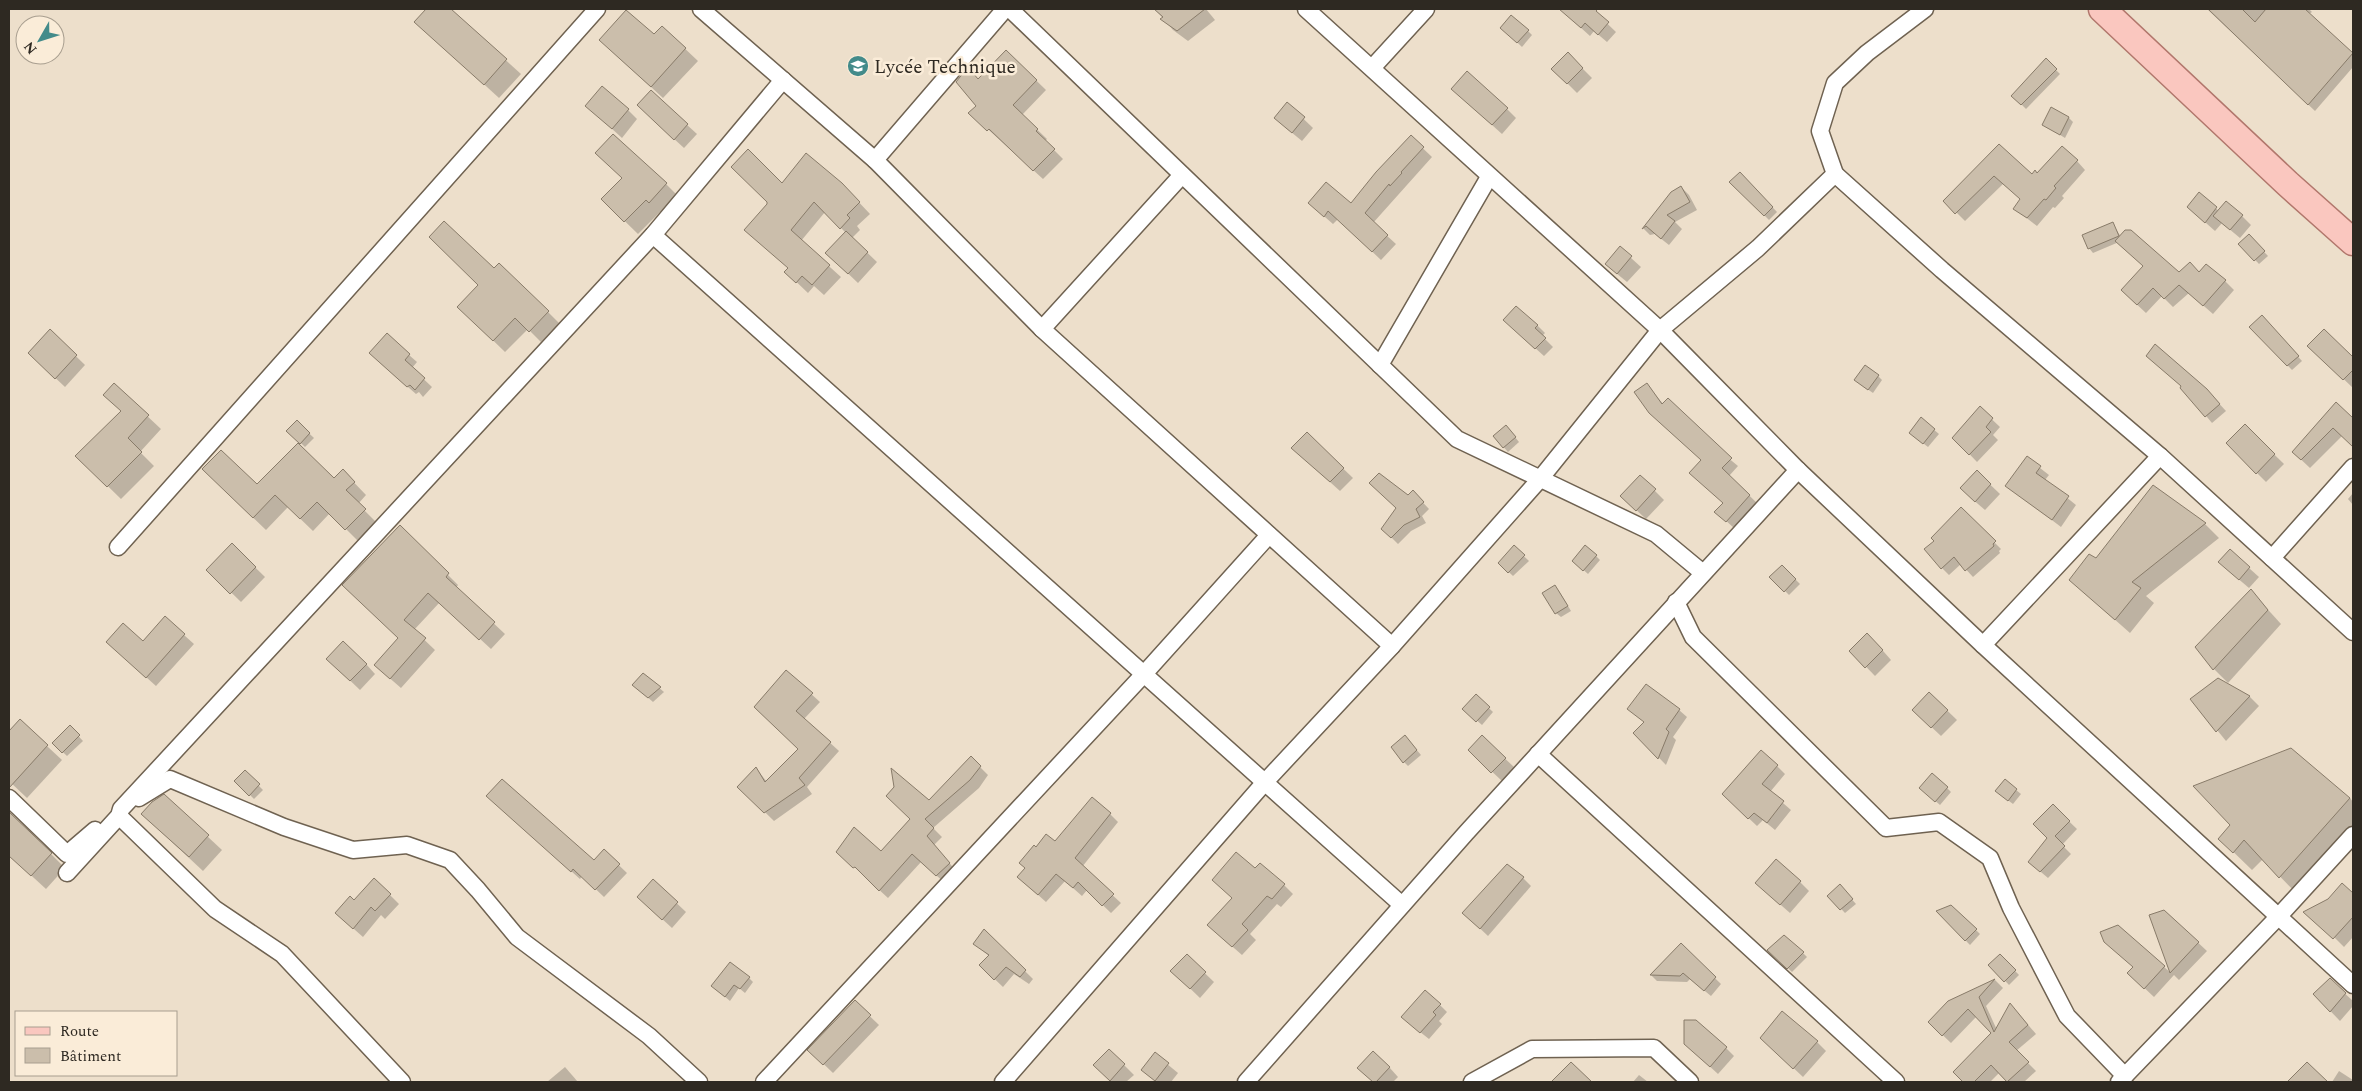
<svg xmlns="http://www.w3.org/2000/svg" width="2362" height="1091" font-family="Spectral,serif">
<rect width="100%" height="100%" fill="#eddfcb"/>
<!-- shadow -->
<g fill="#0003">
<path d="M427,9H449L521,74L499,98L416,22Z"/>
<path d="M1155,9H1206L1215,20L1188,41L1173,30Z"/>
<path d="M1560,9H1592L1616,32L1607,42L1594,31L1590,36Z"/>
<path d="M2207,9H2309L2312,12L2309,14L2353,54V67L2315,111Z"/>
<path d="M662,27L698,61L663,98L613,52L654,36Z"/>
<path d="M1528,31L1532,35L1522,47L1506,32Z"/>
<path d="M1006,51L1046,90L1022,115L1047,139L1045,141L1063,159L1043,179L970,113L977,106L978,80Z"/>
<path d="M1568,54L1592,78L1577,93L1553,69Z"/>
<path d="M2046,60L2060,74L2026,109L2013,96Z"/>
<path d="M651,92L697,134L684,148L648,115Z"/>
<path d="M1462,98L1507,109L1516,118L1502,134Z"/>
<path d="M1288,104L1313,128L1302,141L1285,127Z"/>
<path d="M587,106L628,110L637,119L622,138Z"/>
<path d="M2069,118L2073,122L2065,138L2044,125Z"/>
<path d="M1411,137L1432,157L1373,223L1396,244L1381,260L1338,219L1333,224L1318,211L1351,205Z"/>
<path d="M1999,145L2032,176L2077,161L2085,170L2062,196L2064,198L2055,208L2053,207L2037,226L2015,209L2021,199L2003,184L1965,221L1945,201Z"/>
<path d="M1740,173L1777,212L1769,220L1731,182Z"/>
<path d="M666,184L679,197L663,214L660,212L638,234L602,199Z"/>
<path d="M782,185L853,196L870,214L857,226L860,230L852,238L877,262L858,283L836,262L846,233L825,212L801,241L841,277L824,295L814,286L808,293L786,272L789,269L768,204Z"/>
<path d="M1681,187L1689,195L1697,210L1675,222L1682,229L1669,245L1655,234L1650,235L1643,228L1672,193Z"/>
<path d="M2199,194L2219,211L2242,216L2251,225L2240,238L2222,223L2215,231L2188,207Z"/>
<path d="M2113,224L2121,237L2179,273H2199L2225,281L2234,290L2213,314L2189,293L2173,307L2162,296L2146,313L2131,299L2144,267L2119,242L2093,253L2089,248Z"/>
<path d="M2249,236L2268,256L2259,264L2240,244Z"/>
<path d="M1620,248L1641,267L1627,282L1616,273Z"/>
<path d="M494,270L548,312L559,323L541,342L528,329L505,352L470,318Z"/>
<path d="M2266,321L2302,361L2292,370L2251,327Z"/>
<path d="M1537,325L1545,333L1542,336L1553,347L1544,356L1513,328Z"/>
<path d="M50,331L85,365L65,387L29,353Z"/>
<path d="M2324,331L2353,359V388L2309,346Z"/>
<path d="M409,355L417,362L412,368L432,387L423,397L419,392L416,394L378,361Z"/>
<path d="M1878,376L1882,380L1873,393L1860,384Z"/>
<path d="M114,385L161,429L140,452L154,466L121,499L77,456L122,411Z"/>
<path d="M1647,385L1664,405L1738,466L1729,476L1757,503L1734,528L1724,519V503L1702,460Z"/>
<path d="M2182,387L2213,397L2226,411L2212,423Z"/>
<path d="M2336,404L2353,420V446L2342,436L2310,468L2293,452Z"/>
<path d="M1980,408L2000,427L1993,435L1998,440L1977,462L1954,438Z"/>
<path d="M1921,419L1939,434L1928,447L1915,437Z"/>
<path d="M297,422L314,438L305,447L288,431Z"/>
<path d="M2245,426L2284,464L2266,482L2227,443Z"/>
<path d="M1510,431L1519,442L1508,452L1494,436Z"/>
<path d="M1307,434L1353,478L1340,491L1302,457Z"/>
<path d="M2027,458L2049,475L2045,480L2076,505L2061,527L2007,486Z"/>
<path d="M343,471L366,495L358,504L377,523L359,542L330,513L313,531L288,507L266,530L216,482L257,486L334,479Z"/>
<path d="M1977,472L2000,494L1985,510L1971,498Z"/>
<path d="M1640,476L1664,500L1646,519L1631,505Z"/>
<path d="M2153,486L2205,524L2219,538L2146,596L2154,603L2130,633L2070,580L2096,560Z"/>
<path d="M1413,492L1429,509L1422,516L1426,523L1411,531L1398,544L1383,529Z"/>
<path d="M2353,493V505L2348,499Z"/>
<path d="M1961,509L2001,549L1999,551L2000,553L1973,577L1961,564L1949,575L1942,568L1935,541Z"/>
<path d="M400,527L458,585L456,588L505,634L491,649L440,602L414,630L435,650L401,688L386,675L399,638Z"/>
<path d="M232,545L265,577L241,602L208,570Z"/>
<path d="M1514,547L1529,561L1513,576L1499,563Z"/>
<path d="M2230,551L2259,577L2249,588L2229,571Z"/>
<path d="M1596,556L1600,560L1588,574L1578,565Z"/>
<path d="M1782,566L1800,584L1789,595L1771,577Z"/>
<path d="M1559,591L1571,611L1561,617L1556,613Z"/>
<path d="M2251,591L2281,624L2228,683L2214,669Z"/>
<path d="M165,618L194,644L156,686L117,651L143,643Z"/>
<path d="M1877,644L1891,660L1875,676L1851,651Z"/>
<path d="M366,664L375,674L360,690L337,668Z"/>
<path d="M787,672L820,702L804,719L839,751L807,787L812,794L774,821L739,787L756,768L767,782L800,749Z"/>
<path d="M643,674L664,692L653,702L638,689Z"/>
<path d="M2218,679L2250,697L2259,706L2226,741L2192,699Z"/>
<path d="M1930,694L1957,720L1941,736L1923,719Z"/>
<path d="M1476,696L1493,712L1482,725L1464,709Z"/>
<path d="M1629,709L1679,710L1687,717L1673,737L1676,740L1666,765L1635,733L1645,723Z"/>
<path d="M20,721L62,760L27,798L9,781V733Z"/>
<path d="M70,727L83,741L67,756L53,743Z"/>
<path d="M1482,737L1515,768L1502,781L1469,750Z"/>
<path d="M1409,741L1421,755L1408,766L1404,762Z"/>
<path d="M971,758L988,775L979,788L933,828L942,837L934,845L957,872L945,883L921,862L888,898L838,852L881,853Z"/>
<path d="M1777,766L1785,774L1770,792L1791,810L1775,830L1763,820L1757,826L1723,794Z"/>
<path d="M245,772L263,790L254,799L236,781Z"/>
<path d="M2005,781L2021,794L2013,804L2001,795Z"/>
<path d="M1947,788L1951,792L1940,805L1925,792Z"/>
<path d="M164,796L222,850L203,871L157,828Z"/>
<path d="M2350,798L2353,802V833L2298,895L2263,859L2252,870L2220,839Z"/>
<path d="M496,804L594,862L604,851L627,873L604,897L582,876L580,879Z"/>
<path d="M2053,806L2077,829L2062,845L2071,854L2048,878L2029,862L2049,838Z"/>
<path d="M9,812L65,868L46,889L9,855Z"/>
<path d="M1110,814L1118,822L1082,867L1121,903L1111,913L1087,890L1082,896L1065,881L1046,902L1027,885L1026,869L1036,848L1055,843Z"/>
<path d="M1256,870L1284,885L1293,894L1281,907L1277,904L1250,934L1256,940L1242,955L1218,934L1233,898Z"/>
<path d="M1523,878L1531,886L1488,936L1472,921Z"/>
<path d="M653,881L686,912L672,928L648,906Z"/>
<path d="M1800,882L1809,891L1790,913L1766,892Z"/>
<path d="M2342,885L2353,895V937L2344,947L2308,911L2328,900Z"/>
<path d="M1840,886L1856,904L1845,913L1829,896Z"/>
<path d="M390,895L399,904L385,919L381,915L363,937L346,922L354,901Z"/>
<path d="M2164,911L2207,951L2179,980L2174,975L2154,997L2138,982L2134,967L2117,926L2171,973L2150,916Z"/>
<path d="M1938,912L1976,930L1980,934L1970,945Z"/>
<path d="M984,931L1033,979L1029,984L1014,974L1003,987L980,965L989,956L975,944Z"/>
<path d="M1681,945L1721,984L1711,996L1690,979L1687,982L1657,981L1651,975Z"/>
<path d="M1769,950L1803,953L1807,957L1792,972Z"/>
<path d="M2000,955L2019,975L2009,985L1990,965Z"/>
<path d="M1187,956L1214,982L1200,998L1172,971Z"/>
<path d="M749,978L753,982L745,993L739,988L730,1001L717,990Z"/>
<path d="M1995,980L2003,988L1986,1006L1997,1030L2018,1013L2036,1034L2016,1051L2036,1071L2024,1082H2007L1999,1073L1990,1082H1965L1955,1072L1993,1033L1977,1016L1951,1043L1929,1022L1948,1002Z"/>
<path d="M2330,980L2353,1001V1006L2340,1021L2315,995Z"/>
<path d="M855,1002L879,1025L833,1073L809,1050Z"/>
<path d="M1440,1005L1447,1012L1439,1021L1442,1024L1429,1039L1410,1024Z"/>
<path d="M1817,1042L1826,1051L1803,1077L1771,1047Z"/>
<path d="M1726,1048L1734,1056L1718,1074L1694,1052Z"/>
<path d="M1109,1050L1134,1075L1126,1082H1112L1104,1075Z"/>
<path d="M1155,1054L1178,1073L1171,1082H1156L1143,1070Z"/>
<path d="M565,1067L578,1082H547Z"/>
<path d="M1389,1067L1398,1077L1393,1082H1374L1359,1068Z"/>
<path d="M2339,1071L2353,1080V1082H2332Z"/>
<path d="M1639,1075L1648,1082H1633Z"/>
</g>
<!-- building -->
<g fill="#cbbeab" stroke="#887b69">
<path d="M426,9H451L507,59L484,85L414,22Z"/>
<path d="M1154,9H1205L1177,31L1160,19L1163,17Z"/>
<path d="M1559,9H1598L1596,11L1609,22L1598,35L1585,23L1581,28Z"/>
<path d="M2208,9H2242L2255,22L2266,9H2305L2353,53L2308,105Z"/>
<path d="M626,10L654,34L662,26L686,48L651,87L599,40Z"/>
<path d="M1511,15L1529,30L1517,43L1500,28Z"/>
<path d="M1006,50L1037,80L1013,105L1038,129L1036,131L1055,149L1033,171L989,129L987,131L968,113L976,106L956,82L968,67L978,79Z"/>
<path d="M1568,52L1583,68L1567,84L1551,69Z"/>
<path d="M2046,58L2057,69L2021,105L2011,96Z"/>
<path d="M1467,71L1508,108L1492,125L1451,89Z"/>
<path d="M602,86L629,109L612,129L585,106Z"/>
<path d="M651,90L688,124L674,140L637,105Z"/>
<path d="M1287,102L1305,117L1292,133L1274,118Z"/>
<path d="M2051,107L2069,117L2060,135L2042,125Z"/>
<path d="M613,134L667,183L649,203L646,200L624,222L601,199L622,178L595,153Z"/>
<path d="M1411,135L1424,147L1401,172L1402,173L1390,186L1389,184L1365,213L1388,235L1372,252L1328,211L1324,217L1308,203L1326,182L1351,203L1376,172Z"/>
<path d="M1999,144L2032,174L2035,170L2037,173L2062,146L2078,160L2054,186L2056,188L2046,200L2044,199L2027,218L2013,209L2020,199L1994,176L1955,214L1943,201Z"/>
<path d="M748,149L782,183L806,153L842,183L860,202L847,215L850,218L840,229L814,202L791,230L830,265L812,285L802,276L796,283L784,272L788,268L744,230L767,204V202L731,167Z"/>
<path d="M1740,172L1773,207L1764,216L1729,182Z"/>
<path d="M1681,186L1690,202L1667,215L1675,221L1661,239L1646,226L1642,229L1671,192Z"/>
<path d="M2199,192L2217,207L2205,223L2187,207Z"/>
<path d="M2226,201L2243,215L2230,230L2213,216Z"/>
<path d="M444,221L494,268L499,263L549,311L529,332L515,318L493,341L457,307L478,285L429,237Z"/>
<path d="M2113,222L2119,236L2088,249L2082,235Z"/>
<path d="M2125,230H2131L2179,272L2190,262L2199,272L2206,264L2226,280L2203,306L2179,285L2164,299L2153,288L2137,305L2121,290L2143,266L2115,241Z"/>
<path d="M846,231L868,252L848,274L825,253Z"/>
<path d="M2249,234L2265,251L2254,261L2238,244Z"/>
<path d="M1620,246L1632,256L1617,274L1605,264Z"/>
<path d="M1516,306L1538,325L1535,328L1546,338L1535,349L1503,320Z"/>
<path d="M2262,315L2299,356L2287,366L2249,327Z"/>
<path d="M50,329L77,355L55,379L28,353Z"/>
<path d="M2324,329L2353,357V370L2343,380L2307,346Z"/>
<path d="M387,333L410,354L405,360L425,378L415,390L410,385L407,387L369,353Z"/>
<path d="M2155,344L2207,389L2220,404L2205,417L2180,388L2181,386L2146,356Z"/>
<path d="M1865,365L1879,375L1868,390L1854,380Z"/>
<path d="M114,383L149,415L128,438L142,452L107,487L75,456L121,411L103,395Z"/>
<path d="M1647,383L1662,404L1668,398L1732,458L1722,468L1750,495L1726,522L1714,512L1723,503L1689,473L1701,460L1649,413L1634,392Z"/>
<path d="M2336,402L2353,418V447L2333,428L2301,460L2292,452Z"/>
<path d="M1980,406L1993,418L1986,427L1991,432L1969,455L1952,438Z"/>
<path d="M1921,417L1935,429L1923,444L1909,433Z"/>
<path d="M297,420L310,433L300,444L286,431Z"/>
<path d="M2245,424L2275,454L2256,474L2226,443Z"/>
<path d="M1506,425L1516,437L1503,448L1493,436Z"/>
<path d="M1307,432L1344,468L1330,482L1291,448Z"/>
<path d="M298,443L334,478L343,469L355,482L346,490L366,509L345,530L317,502L300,519L275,495L253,518L202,469L221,450L257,484Z"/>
<path d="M2027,456L2041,466L2036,473L2069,496L2052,520L2005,486Z"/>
<path d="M1977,470L1991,484L1975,502L1960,488Z"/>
<path d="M1379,473L1408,495L1413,490L1424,502L1416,509L1420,517L1404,525L1391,538L1381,529L1396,508L1369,483Z"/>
<path d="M1640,475L1656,489L1636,511L1620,496Z"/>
<path d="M2153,485L2206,523L2132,582L2141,588L2115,620L2069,580L2089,554L2096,558Z"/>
<path d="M1961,507L1996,541L1993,544L1994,546L1965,571L1954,557L1941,569L1924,549L1934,541L1931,538Z"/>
<path d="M400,525L449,573L446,577L495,622L479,640L428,593L404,620L426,638L390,679L374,665L398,638L342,585Z"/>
<path d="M232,543L256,567L230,594L206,570Z"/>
<path d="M1514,545L1525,555L1508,573L1498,563Z"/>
<path d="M1585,545L1597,555L1583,571L1572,561Z"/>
<path d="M2230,549L2250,567L2239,580L2218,562Z"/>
<path d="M1782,565L1796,579L1784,592L1769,577Z"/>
<path d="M1555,585L1568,606L1555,614L1542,593Z"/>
<path d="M2251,589L2268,610L2213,670L2195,647Z"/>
<path d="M165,616L185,634L146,678L106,642L123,623L143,641Z"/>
<path d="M1867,633L1883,650L1865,668L1849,651Z"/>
<path d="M343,641L367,664L350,681L326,659Z"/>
<path d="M786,670L813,693L796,711L831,742L799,778L805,785L764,813L737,787L756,767L765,782L798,749L754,707Z"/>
<path d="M643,673L661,687L648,698L632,685Z"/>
<path d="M2218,678L2250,696L2216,732L2190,699Z"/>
<path d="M1646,684L1680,709L1666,729L1669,732L1658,759L1633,733L1644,722L1627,709Z"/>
<path d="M1929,692L1948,710L1931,728L1912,710Z"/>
<path d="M1476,694L1490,707L1476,722L1462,709Z"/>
<path d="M20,719L48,745L9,788V731Z"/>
<path d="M70,725L80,735L62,753L52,743Z"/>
<path d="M1405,735L1417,750L1403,763L1391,747Z"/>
<path d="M1482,735L1506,758L1491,773L1468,750Z"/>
<path d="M2291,748L2350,798L2279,878L2244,840L2233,853L2218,839L2230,825L2193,786Z"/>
<path d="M1761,750L1778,765L1762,784L1784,801L1767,823L1754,813L1748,819L1722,794Z"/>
<path d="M971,756L981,766L970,780L925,819L934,828L927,836L950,863L936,876L912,854L879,891L855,867L853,868L836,852L854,827L881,851L910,819L886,796L894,787L891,768L929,800Z"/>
<path d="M245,770L260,784L249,796L234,781Z"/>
<path d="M1932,773L1948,787L1935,802L1919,788Z"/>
<path d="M502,779L594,860L604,849L620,864L595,890L573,869L571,872L486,796Z"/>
<path d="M2005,779L2017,789L2008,801L1995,791Z"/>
<path d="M164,794L209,835L189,857L141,814L152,802Z"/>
<path d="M1092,797L1111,813L1075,858L1114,894L1102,906L1078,882L1073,888L1056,874L1038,895L1017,877L1025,868L1019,863L1034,845L1036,847L1046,834L1055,841Z"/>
<path d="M2053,804L2070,821L2055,836L2065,846L2040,872L2028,862L2047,838L2033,824Z"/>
<path d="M9,812L52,853L31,876L9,856Z"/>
<path d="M1236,852L1255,868L1260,863L1285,884L1272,899L1267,896L1242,924L1248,930L1232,947L1207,925L1232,898L1212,880Z"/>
<path d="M1776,859L1801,881L1780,905L1755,883Z"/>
<path d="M1507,864L1524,877L1480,929L1462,913Z"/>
<path d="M374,878L391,894L375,911L371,907L353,929L335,913L350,896L354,900Z"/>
<path d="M653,879L678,902L662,920L637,897Z"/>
<path d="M2342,883L2353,893V917L2333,939L2303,912L2328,899Z"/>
<path d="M1840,884L1853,899L1840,910L1827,896Z"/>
<path d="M1951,905L1977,929L1965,941L1936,911Z"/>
<path d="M2164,910L2199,942L2170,973L2149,915Z"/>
<path d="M2118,925L2165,966L2144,989L2127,973L2133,967L2104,942L2100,932Z"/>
<path d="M984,929L1026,970L1020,977L1006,967L994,980L979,965L989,955L973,944Z"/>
<path d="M1784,935L1804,952L1787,969L1767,950Z"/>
<path d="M1681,943L1716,977L1704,991L1683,973L1680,976L1650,975Z"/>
<path d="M1187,954L1206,972L1190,989L1170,971Z"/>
<path d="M2000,954L2016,970L2004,982L1988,965Z"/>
<path d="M730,962L750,977L740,989L734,985L725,997L711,986Z"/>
<path d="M2330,978L2346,993L2330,1012L2313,994Z"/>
<path d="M1995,979L1979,997L1994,1032L2010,1003L2028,1025L2009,1042L2029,1062L2007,1082L1991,1065L1974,1082H1963L1953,1072L1991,1033L1968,1009L1942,1036L1928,1022L1948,1001Z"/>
<path d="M1425,990L1441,1004L1433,1012L1436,1015L1420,1033L1401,1017Z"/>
<path d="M855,1000L871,1015L823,1065L807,1050Z"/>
<path d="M1782,1011L1818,1041L1793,1069L1760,1038Z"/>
<path d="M1684,1020H1696L1727,1047L1710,1067L1684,1044Z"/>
<path d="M1109,1049L1125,1064L1110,1081L1093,1065Z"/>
<path d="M1373,1051L1390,1067L1376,1082H1373L1357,1068Z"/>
<path d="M1155,1052L1169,1063L1155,1081L1141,1070Z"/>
<path d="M1571,1062L1592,1082H1551Z"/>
<path d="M2307,1062L2328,1082H2287Z"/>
</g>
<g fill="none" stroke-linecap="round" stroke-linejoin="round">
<!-- minor casing -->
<g stroke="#6f6251" stroke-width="19">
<g id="minor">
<path d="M701,9L875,160L1005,9"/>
<path d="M1010,9L1457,439L1656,534L1703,573"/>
<path d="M1306,9L1660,330L1798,470L1983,645L2353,985"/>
<path d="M1372,68L1426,9"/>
<path d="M875,160L1042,329L1392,646L1265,782L1003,1082"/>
<path d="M1835,174L1942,270L2160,456L2353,632"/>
<path d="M653,235L1402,905"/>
<path d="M1042,329L1182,175"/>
<path d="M1380,365L1489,177"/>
<path d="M118,547L597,9"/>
<path d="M2272,558L2353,467"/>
<path d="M1676,602L1693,637L1886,828L1939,822L1990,858L2011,908L2067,1016L2125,1076"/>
<path d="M1983,645L2160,456"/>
<path d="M1392,646L1540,479L1660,330L1758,248L1835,174L1820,131L1835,83L1867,53L1925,9"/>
<path d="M1538,754L1896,1082"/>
<path d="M9,798L67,854L95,830"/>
<path d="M139,798L170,779L284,827L353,850L407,845L450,860L478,890L517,937L649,1036L699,1082"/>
<path d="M119,816L215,909L282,954L402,1082"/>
<path d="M67,873L119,816L121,809L653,235L783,80"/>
<path d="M764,1082L1144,674L1269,535"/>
<path d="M1246,1082L1466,833L1798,470"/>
<path d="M1472,1082L1532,1049L1654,1048L1690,1082"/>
<path d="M2119,1082L2279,916L2353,835"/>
</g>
</g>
<!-- primary casing -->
<g stroke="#b1776c" stroke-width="29">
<path id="primary" d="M2102,9L2288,184L2353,242"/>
</g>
<!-- minor -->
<use href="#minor" stroke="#fff" stroke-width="16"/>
<!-- primary -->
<use href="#primary" stroke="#fac7bf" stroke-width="26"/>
</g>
<!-- icons -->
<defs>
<g id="school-disc" transform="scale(1.125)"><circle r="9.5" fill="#438b8a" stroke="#faecd8"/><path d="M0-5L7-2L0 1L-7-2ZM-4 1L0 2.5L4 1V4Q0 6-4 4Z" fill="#fff"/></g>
</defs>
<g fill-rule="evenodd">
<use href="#school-disc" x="858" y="66"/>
</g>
<g text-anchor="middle" stroke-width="5" stroke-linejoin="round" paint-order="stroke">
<!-- poi labels -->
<g font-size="19" fill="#2e2922" stroke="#faecd8" text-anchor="start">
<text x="874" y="73">Lycée Technique</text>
</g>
</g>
<!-- border -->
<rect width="2362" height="1091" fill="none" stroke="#2e2922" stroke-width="20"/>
<!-- legend -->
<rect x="15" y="1011" width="162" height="65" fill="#faecd8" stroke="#a89e8f"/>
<rect x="25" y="1027" width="25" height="8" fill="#fac7bf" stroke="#a89e8f"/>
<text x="60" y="1036" font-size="15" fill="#2e2922">Route</text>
<rect x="25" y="1048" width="25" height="15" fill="#cbbeab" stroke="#a89e8f"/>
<text x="60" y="1061" font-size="15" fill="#2e2922">Bâtiment</text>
<!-- north arrow -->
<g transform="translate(40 40) rotate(231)"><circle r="24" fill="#faecd8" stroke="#a89e8f"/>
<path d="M0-4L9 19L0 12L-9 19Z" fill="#438b8a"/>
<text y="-8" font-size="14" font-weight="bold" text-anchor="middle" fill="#2e2922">N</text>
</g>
</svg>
